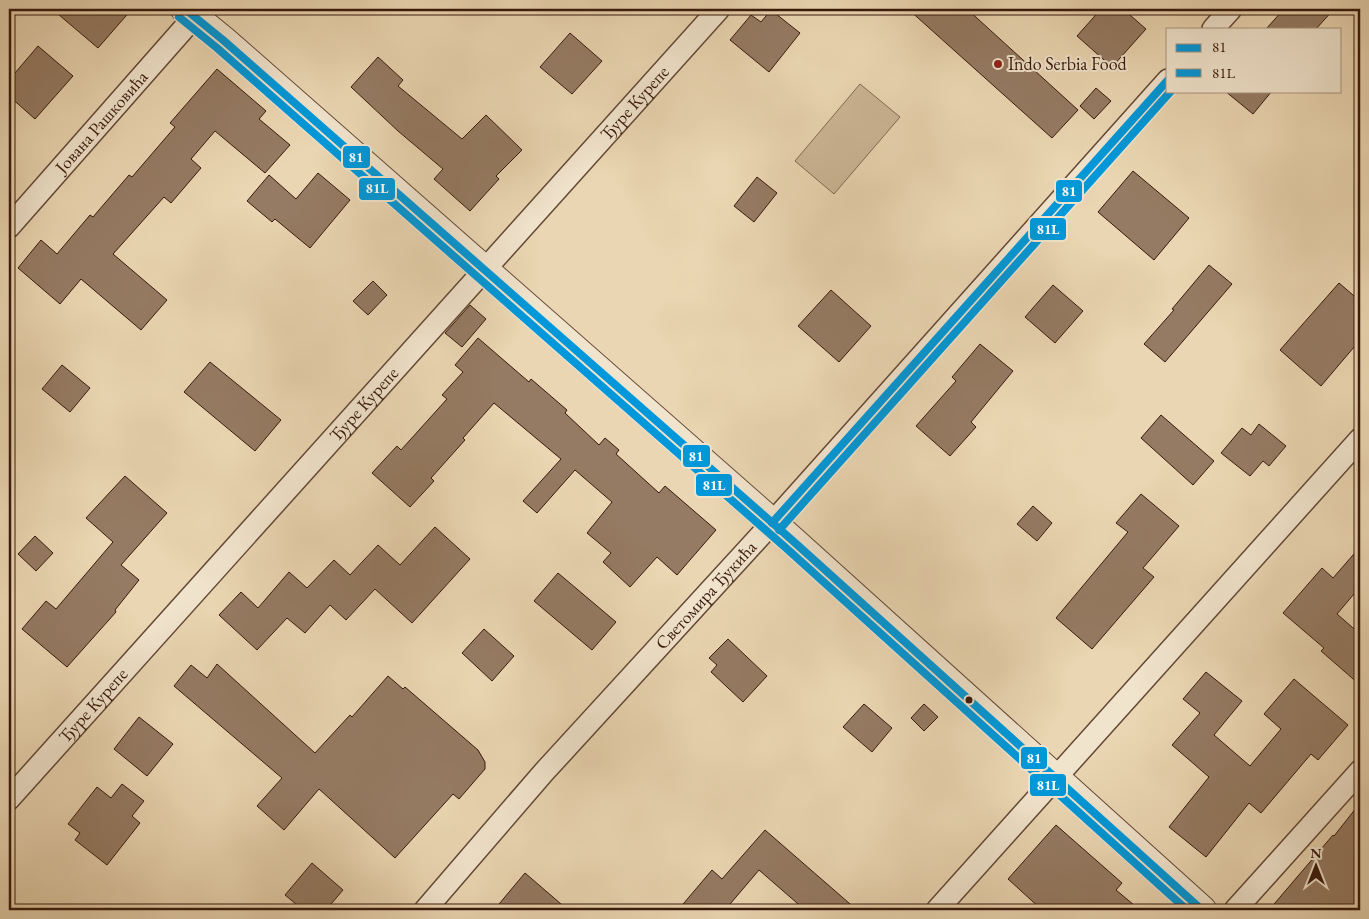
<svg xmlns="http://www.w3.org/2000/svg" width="1369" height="919" font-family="'EB Garamond',serif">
<rect width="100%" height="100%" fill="#ead6b2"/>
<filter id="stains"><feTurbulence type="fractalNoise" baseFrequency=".004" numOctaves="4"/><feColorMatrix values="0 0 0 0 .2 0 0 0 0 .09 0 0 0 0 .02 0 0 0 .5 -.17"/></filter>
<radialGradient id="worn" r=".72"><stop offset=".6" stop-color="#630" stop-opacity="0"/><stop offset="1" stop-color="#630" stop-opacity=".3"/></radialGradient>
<!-- green -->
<path fill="#ccb696" stroke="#826852" d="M860,84L900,117L834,194L795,161Z"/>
<!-- building -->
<g fill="#957b63" stroke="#38190d">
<path d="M52,9H132L98,48Z"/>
<path d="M908,9H967L1078,110L1052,138Z"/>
<path d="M1101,9H1123L1146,29L1112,67L1077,36Z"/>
<path d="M1284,9H1334L1316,29H1266Z"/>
<path d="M771,10L800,33L769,72L730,40L751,15L761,22Z"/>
<path d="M570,33L602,61L572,94L540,67Z"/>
<path d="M38,46L73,76L35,119L9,96V80Z"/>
<path d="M378,57L403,80L398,86L462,139L486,115L522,150L496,176L499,179L470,211L434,179L443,169L398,131L351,87Z"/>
<path d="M217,69L266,111L259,119L290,145L265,173L215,131L191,159L201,168L171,203L164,197L113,254L167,300L141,330L81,279L60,304L18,268L41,240L57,254L90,215L93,217L129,175L132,177L175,127L170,123Z"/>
<path d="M1096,88L1111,101L1094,119L1080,106Z"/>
<path d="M1225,91H1272L1253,114Z"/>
<path d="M1133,171L1189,218L1154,260L1098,212Z"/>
<path d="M318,173L350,200L310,248L275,219L272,222L247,201L269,175L296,199Z"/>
<path d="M757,177L777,193L754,222L734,206Z"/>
<path d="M1209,265L1232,284L1165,362L1144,344L1174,310L1172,309Z"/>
<path d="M373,281L387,295L368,315L353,301Z"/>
<path d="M1339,283L1360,301V340L1321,386L1280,350Z"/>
<path d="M1053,285L1083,311L1055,343L1025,317Z"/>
<path d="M831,290L871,326L839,362L798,326Z"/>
<path d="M470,305L486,319L462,347L445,333Z"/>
<path d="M478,338L529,382L531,379L567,410L565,413L599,445L605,438L619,450L616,454L659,493L665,486L716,530L677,575L657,557L630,587L603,562L611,553L587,533L612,502L575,470L537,513L523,501L561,459L494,403L463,438L465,440L431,478L434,481L410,507L372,473L397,446L401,450L447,399L442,395L463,372L455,365Z"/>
<path d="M980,344L1013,371L971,422L976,427L950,456L916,426L956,381L952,377Z"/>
<path d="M210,362L281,420L255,451L184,392Z"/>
<path d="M62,365L90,388L70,412L42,389Z"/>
<path d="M1161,415L1214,461L1193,485L1141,438Z"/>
<path d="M1259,424L1286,446L1269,466L1263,461L1250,476L1221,453L1242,428L1251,435Z"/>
<path d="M125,476L167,513L121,565L139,580L115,610L116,612L67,667L22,629L46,601L56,609L113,542L86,518Z"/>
<path d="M1141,494L1179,526L1143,568L1154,577L1092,649L1056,618L1128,532L1116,523Z"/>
<path d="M1033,506L1052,523L1037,541L1017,524Z"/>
<path d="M435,527L470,559L412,623L375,589L346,620L330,605L305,633L287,618L257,650L219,615L241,592L258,608L289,572L307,588L334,560L350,575L378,545L400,565Z"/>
<path d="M35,536L53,553L36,571L18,554Z"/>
<path d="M1360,547V587L1337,614L1360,634V685L1321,651L1324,648L1283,613L1322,568L1333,578Z"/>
<path d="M558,573L616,622L592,650L534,601Z"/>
<path d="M484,629L514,656L492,681L462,653Z"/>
<path d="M728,639L767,676L743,702L711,672L717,665L709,658Z"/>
<path d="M217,664L315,753L350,715L352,717L388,676L403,689L405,687L478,750L485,762V769L459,799L453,794L395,858L319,789L284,830L257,806L282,778L174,686L191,665L207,678Z"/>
<path d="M1206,672L1242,701L1214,735L1250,766L1281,729L1264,714L1294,679L1348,725L1318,760L1311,754L1261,813L1249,803L1206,857L1169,827L1209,777L1172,745L1200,713L1183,699Z"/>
<path d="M864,704L892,728L872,752L843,727Z"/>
<path d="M924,704L938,717L924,731L911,718Z"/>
<path d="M139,717L173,744L147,776L114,749Z"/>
<path d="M122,784L144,801L132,816L140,823L107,865L75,840L80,833L68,824L97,787L111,798Z"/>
<path d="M1360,803V910H1269L1333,835L1334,836Z"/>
<path d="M1056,825L1122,883L1116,890L1140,910H1042L1008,879Z"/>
<path d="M765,830L857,910H805L759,870L725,910H678L712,870L722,879Z"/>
<path d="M312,863L343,890L326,910H303L285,895Z"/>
<path d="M525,873L568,910H494Z"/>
</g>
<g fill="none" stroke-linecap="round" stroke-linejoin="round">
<!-- minor casing -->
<g stroke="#644836" stroke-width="24">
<g id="minor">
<path d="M1213,29L1231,9"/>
<path id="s1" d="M9,227L194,17"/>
<path id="s2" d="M9,799L719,9"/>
<path id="s3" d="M425,910L544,772L772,523L1168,80"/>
<path d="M937,910L1360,439"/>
<path d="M1235,910L1360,771"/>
</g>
</g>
<!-- tertiary casing -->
<g stroke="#644836" stroke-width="30">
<path id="tertiary" d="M185,9L223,40L793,541L1202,910"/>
</g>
<!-- minor -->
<use href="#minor" stroke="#f1e4cd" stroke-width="21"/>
<!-- tertiary -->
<use href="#tertiary" stroke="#f1e4cd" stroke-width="28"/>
<!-- bus-1 casing -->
<g stroke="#f1e4cd" stroke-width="11">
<g id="bus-1">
<path d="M185,9L223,40L793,541L1202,910"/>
<path d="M772,523L1168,80"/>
</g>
</g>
<!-- bus-2 casing -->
<g stroke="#f1e4cd" stroke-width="11">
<g id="bus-2">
<path d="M179,17L217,48L786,548L1187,910"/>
<path d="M779,530L1171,91"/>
</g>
</g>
<!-- bus-1 -->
<use href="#bus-1" stroke="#0098da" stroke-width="8"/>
<!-- bus-2 -->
<use href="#bus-2" stroke="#0098da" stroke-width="8"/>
</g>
<!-- markers -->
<circle fill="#8f2418" stroke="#f1e4cd" stroke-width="2" cx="998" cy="64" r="5"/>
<circle fill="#38190d" stroke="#f1e4cd" stroke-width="2" cx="969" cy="700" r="4.5"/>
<g text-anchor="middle" stroke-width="4" stroke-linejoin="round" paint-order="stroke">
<!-- poi labels -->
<g font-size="18" fill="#38190d" stroke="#f1e4cd" text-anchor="start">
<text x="1008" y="70">Indo Serbia Food</text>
</g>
<!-- street labels -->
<g font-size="18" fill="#38190d" stroke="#f1e4cd">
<text dy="6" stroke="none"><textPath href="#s2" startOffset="936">Ђуре Курепе</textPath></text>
<text dy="6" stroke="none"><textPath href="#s1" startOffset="140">Јована Рашковића</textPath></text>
<text dy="6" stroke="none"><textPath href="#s2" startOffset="531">Ђуре Курепе</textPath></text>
<text dy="6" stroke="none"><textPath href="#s3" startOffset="422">Светомира Ђукића</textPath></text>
<text dy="6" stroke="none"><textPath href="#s2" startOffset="126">Ђуре Курепе</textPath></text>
</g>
</g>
<g stroke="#f1e4cd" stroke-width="2">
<rect x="342" y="145" width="29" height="24" rx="5" fill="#0098da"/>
<rect x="358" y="177" width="38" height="24" rx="5" fill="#0098da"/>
<rect x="1055" y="179" width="28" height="24" rx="5" fill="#0098da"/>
<rect x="1029" y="217" width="38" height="24" rx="5" fill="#0098da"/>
<rect x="682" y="444" width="29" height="24" rx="5" fill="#0098da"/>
<rect x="695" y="473" width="38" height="24" rx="5" fill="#0098da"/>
<rect x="1020" y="746" width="28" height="24" rx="5" fill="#0098da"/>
<rect x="1029" y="773" width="38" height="24" rx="5" fill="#0098da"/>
</g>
<g font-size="14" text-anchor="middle" font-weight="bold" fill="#fff">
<text x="356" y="162">81</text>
<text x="377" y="193">81L</text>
<text x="1069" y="196">81</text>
<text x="1048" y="234">81L</text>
<text x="696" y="461">81</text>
<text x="714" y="490">81L</text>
<text x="1034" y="763">81</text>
<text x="1048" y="790">81L</text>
</g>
<!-- margin -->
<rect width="1369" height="919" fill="none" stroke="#ead6b2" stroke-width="30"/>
<rect x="10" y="10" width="1349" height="899" fill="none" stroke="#38190d" stroke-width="2.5"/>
<rect x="15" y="15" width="1339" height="889" fill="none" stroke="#38190d"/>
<!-- legend -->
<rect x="1166" y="28" width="175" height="65" fill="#f1e4cd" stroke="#a79380"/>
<rect x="1176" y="44" width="25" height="8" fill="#0098da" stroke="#a79380"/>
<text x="1212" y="52" font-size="15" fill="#38190d">81</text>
<rect x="1176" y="69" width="25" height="8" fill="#0098da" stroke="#a79380"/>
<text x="1212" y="78" font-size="15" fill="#38190d">81L</text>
<!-- north arrow -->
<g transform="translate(1316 866)" stroke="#f1e4cd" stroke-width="4" paint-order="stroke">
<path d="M0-4L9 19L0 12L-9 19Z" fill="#38190d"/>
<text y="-8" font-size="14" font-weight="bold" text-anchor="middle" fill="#38190d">N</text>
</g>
<rect width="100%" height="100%" filter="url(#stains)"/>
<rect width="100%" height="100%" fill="url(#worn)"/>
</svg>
